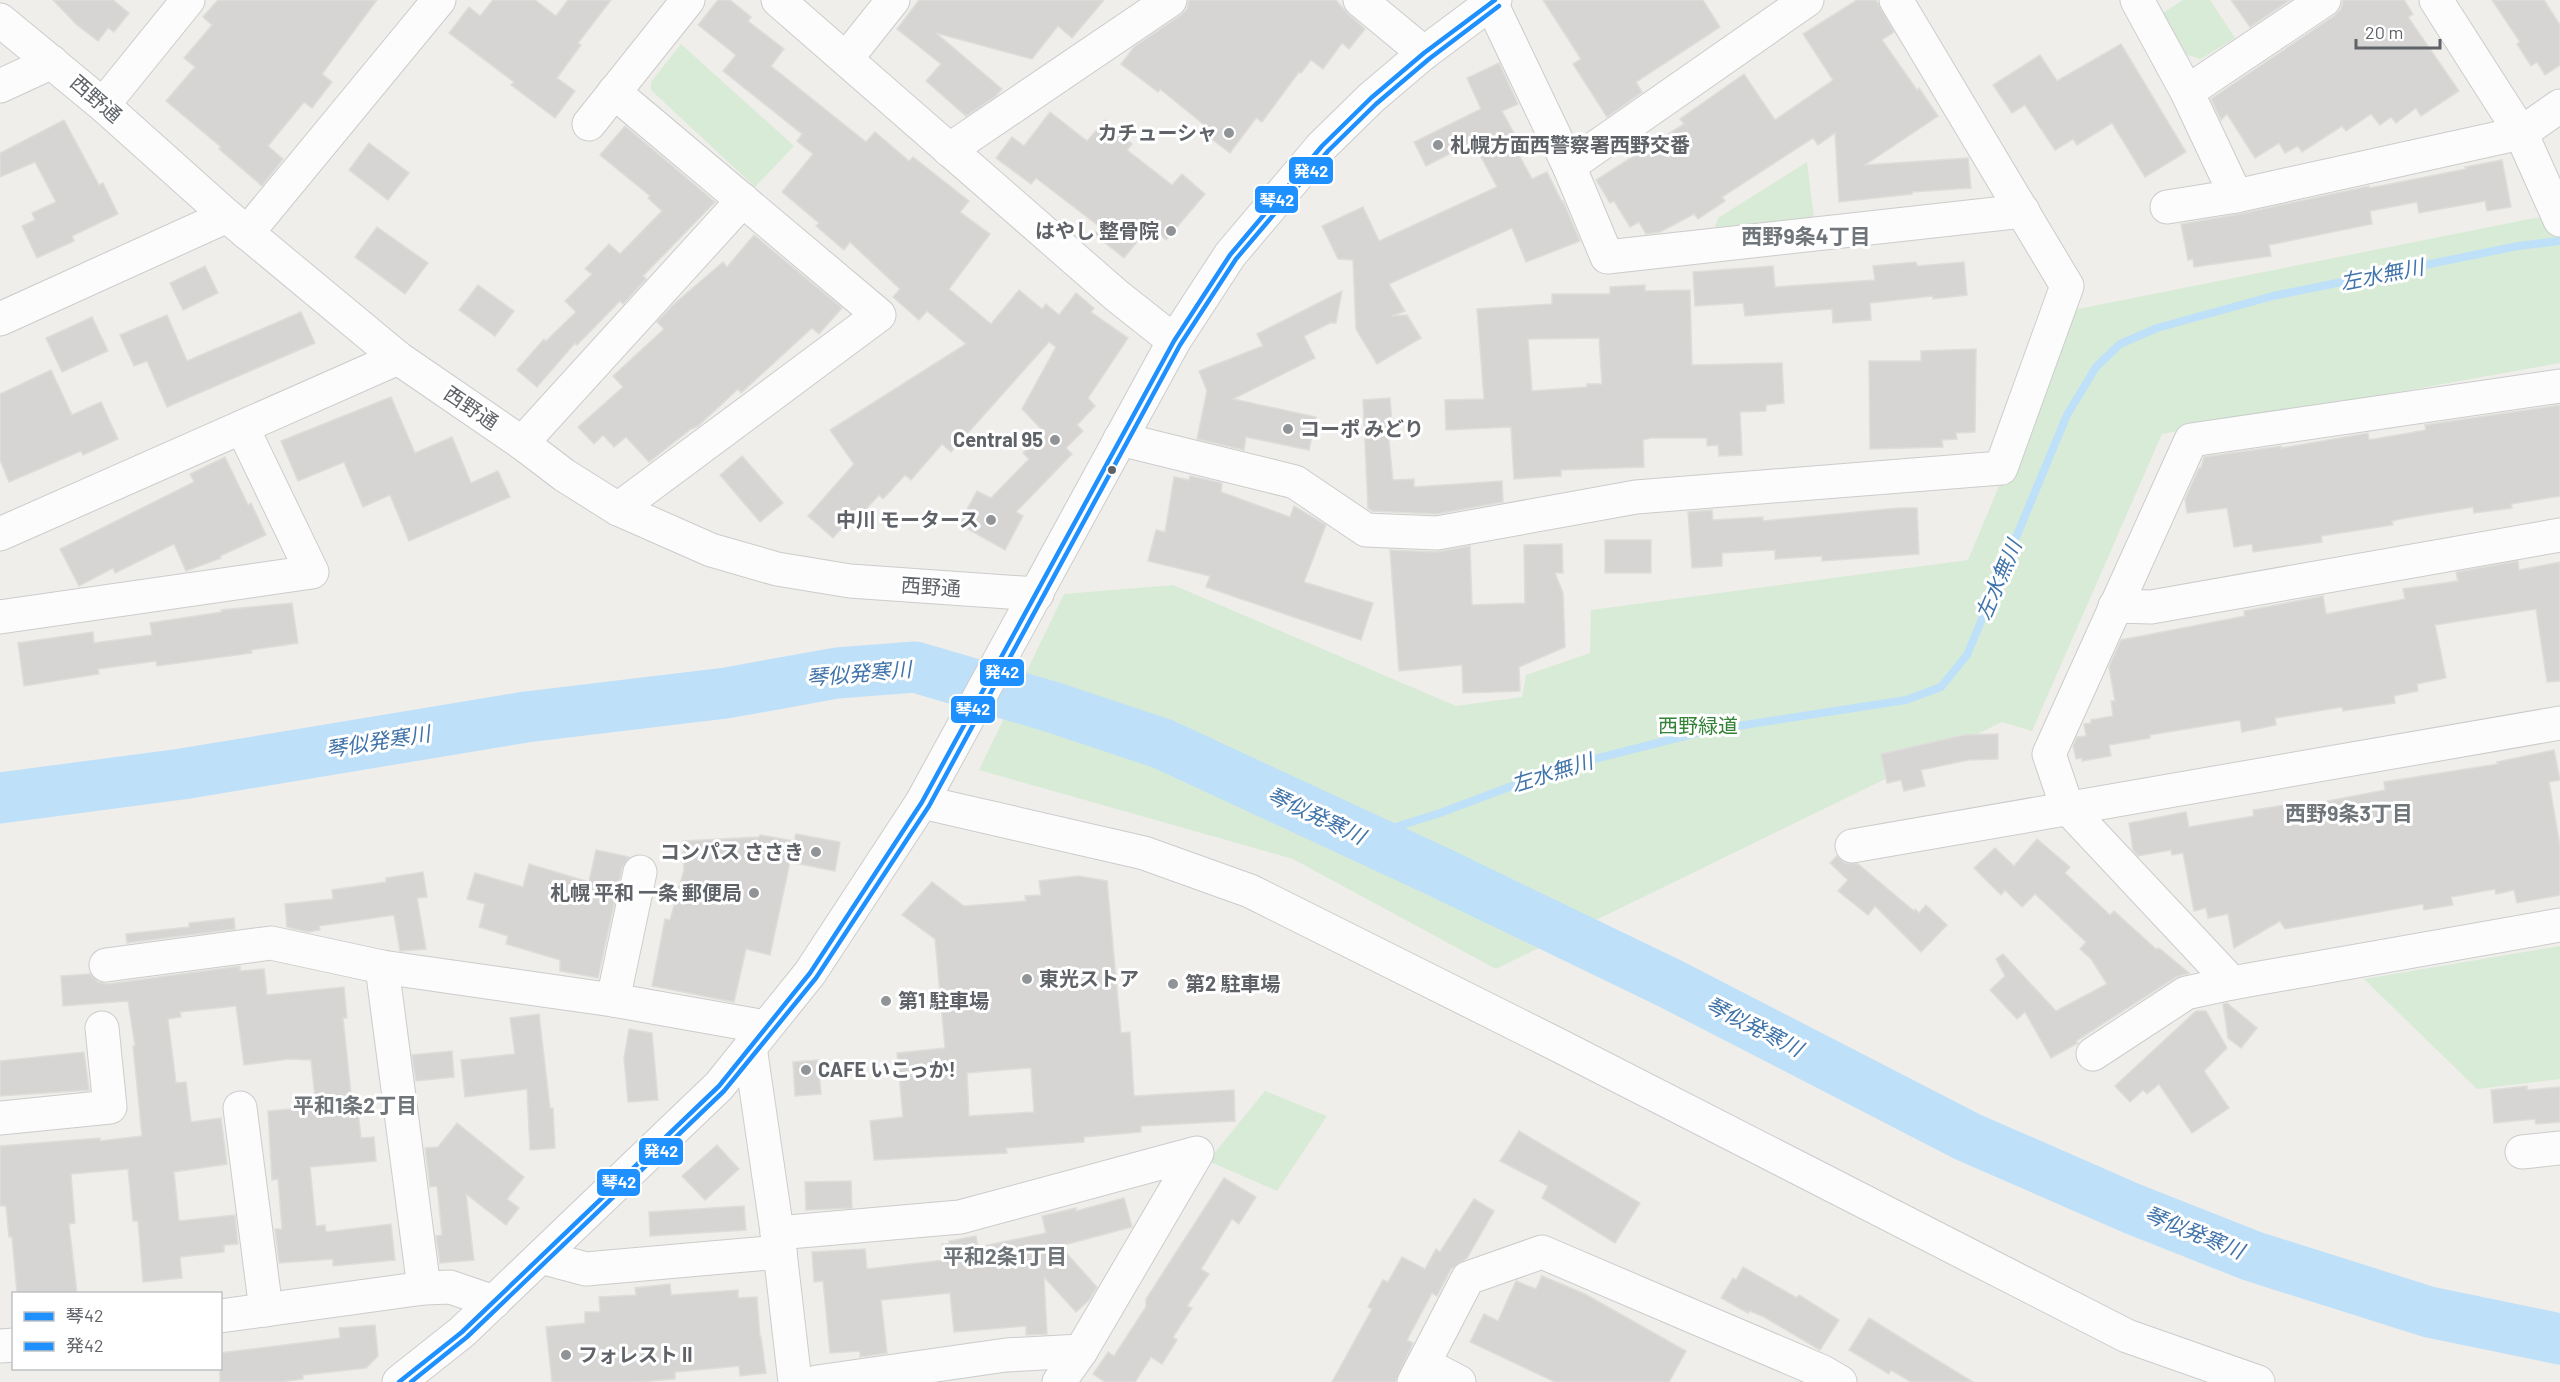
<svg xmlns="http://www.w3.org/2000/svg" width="2560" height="1382" font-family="Barlow,'Noto Sans JP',sans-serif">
<rect width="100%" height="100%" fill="#efeeea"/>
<!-- green -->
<g fill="#d8ebd6">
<path d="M2183,0H2210L2235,38L2201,59L2187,55L2163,13Z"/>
<path d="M681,44L794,146L755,187L651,90V82Z"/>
<path d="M1807,162L1814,218L1714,230L1718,218Z"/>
<path d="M2560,213V363L2162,434L2032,731L2002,722L1496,969L1293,859L979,770L1064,594L1173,585L1456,706L1522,697L1526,675L1590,653L1591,610L1968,560L2073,310Z"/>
<path d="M2560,946V1079L2477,1089L2364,979Z"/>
<path d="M1265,1091L1327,1116L1277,1191L1208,1161Z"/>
</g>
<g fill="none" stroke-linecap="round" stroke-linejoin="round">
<!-- stream -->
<path stroke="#bfe0f9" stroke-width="8" d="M1364,837L1440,813L1563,767L1705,731L1906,700L1941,687L1967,655L2067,415L2096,367L2120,344L2157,328L2273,296L2518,246L2560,241"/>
<!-- river -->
<path stroke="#bfe0f9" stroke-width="51" d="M0,798L182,774L526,717L726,693L837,673L915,667L1052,707L1163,744L1439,872L1669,983L1968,1137L2133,1209L2252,1256L2429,1312L2560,1339"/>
</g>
<!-- building -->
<g fill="#d6d5d3" stroke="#deddd9" stroke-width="1.5" fill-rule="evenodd">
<path d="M53,0H113L129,13L114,32L108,28L98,41L77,25Z"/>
<path d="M218,0H377L322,74L332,82L312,108L304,102L268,146L283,159L262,186L219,149L221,147L166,101L195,67L184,58L212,25L203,17Z"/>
<path d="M493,0H535L556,16L568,0H611L578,43L581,45L557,78L575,91L555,118L511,85L514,82L449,33L469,7L480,16Z"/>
<path d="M718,0H730L751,17L748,21L784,49L771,66L866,142L875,132L909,161L913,157L969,201L960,212L990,234L949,289L991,324L1019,290L1042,309L1046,304L1059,315L1076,293L1094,308L1091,312L1128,338L1088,398L1095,406L1077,425L1083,431L1066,448L1072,454L1016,512L1023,516L1005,550L959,524L977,491L991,498L1029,459L1023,453L1044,432L1022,409L1056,347L1049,342L951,452L942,444L911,480L905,475L883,499L879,495L856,520L852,517L833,538L808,516L854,464L830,430L966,344L927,311L919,320L893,297L900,289L850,242L844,250L816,226L819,223L782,192L813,154L797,141L802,134L723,71L736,55L698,25Z"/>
<path d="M919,0H1104L1072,38L1058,26L1032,59L936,33L1002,89L996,96L966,116L926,81L941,64L897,29Z"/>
<path d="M1189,0H1336L1348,14L1365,29L1349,49L1342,43L1323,69L1311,60L1301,73L1299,72L1262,122L1256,118L1230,153L1209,137L1213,132L1160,89L1158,92L1121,64L1134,47L1181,15L1187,9Z"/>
<path d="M1543,0H1703L1720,27L1636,82L1642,92L1607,117L1573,64L1581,59Z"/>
<path d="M1857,0H1876L1894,32L1882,40L1917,90L1919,88L1938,116L1865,165L1968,158L1971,188L1912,192V194L1839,202L1835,133L1818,145L1813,138L1722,197L1725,201L1698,219L1694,214L1660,232L1646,234L1639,222L1630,227L1614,201L1610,203L1596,180L1684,124L1680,119L1744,74L1775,120L1833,80L1803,34Z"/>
<path d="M2231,0H2290L2250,27Z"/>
<path d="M2343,0H2404L2413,14L2408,17L2459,91L2421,116L2416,108L2396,123L2391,117L2380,125L2371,114L2346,131L2342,126L2302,152L2298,146L2285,153L2279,143L2255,158L2227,114L2221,120L2211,99L2334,16L2341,9Z"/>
<path d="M2492,0H2544L2560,25V65L2545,75L2537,62L2531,66L2517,44L2520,42Z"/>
<path d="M2121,44L2186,152L2145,177L2112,123L2077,145L2073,139L2055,150L2025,105L2012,113L1993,85L2040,55L2057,81Z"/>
<path d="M1499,63L1518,104L1502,111L1515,135L1510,138L1532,179L1547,172L1562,202L1563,201L1580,241L1526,262L1512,228L1389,284L1405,311L1392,316L1407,315L1421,338L1377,364L1356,329L1353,260L1338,259L1322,226L1363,207L1379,241L1497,187L1473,142L1426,166L1414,142L1481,109L1467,78Z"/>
<path d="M1050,112L1087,141L1105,120L1132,144L1127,150L1172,185L1182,174L1205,194L1166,240L1150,226L1124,258L1094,234L1100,227L1036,178L1031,184L996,158L1012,137L1024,146Z"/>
<path d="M64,120L99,185L103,183L118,214L72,236L74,241L37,258L22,226L35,220L32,213L56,202L35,162L0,177V153Z"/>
<path d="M625,126L715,202L643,276L646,279L623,304L620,301L577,345L575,343L537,387L517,370L544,339L546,341L576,312L565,301L592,274L585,269L609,244L620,254L662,211L648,198L650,196L600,155Z"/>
<path d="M369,143L409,173L388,200L349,170Z"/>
<path d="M2502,160L2511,207L2487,211L2485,201L2419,213L2417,202L2370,211L2372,224L2269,245L2271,256L2194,267L2193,259L2188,260L2181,224L2240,214L2369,186L2370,188L2466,169L2465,167Z"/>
<path d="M377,227L428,263L405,294L355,257Z"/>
<path d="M754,235L842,308L819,334L812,328L741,393L738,389L698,426L691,429L649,462L626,437L614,447L603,435L594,444L578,427L623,387L613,376L664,329L657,322L674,304L723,262L727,267Z"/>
<path d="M1916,262L1917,266L1964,262L1967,295L1933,299V296L1870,303L1871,320L1833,323L1832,309L1745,316L1743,303L1695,306L1693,272L1773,266L1775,287L1875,280L1873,266Z"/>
<path d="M205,266L218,293L183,310L170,283Z"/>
<path d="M478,285L514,311L495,336L459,310Z"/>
<path d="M1645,285V291L1690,290L1692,365L1782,363L1784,403L1766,405V411L1740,412L1742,455L1719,456L1718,445L1707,446V438H1651L1643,440L1644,467L1561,470V476L1514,479L1511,427L1446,430L1445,400L1484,399L1477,309L1552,304V294H1610V287ZM1599,338L1602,384H1587V387L1532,391L1528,339Z"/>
<path d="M1342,291L1336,323H1330L1304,336L1315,358L1233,399L1316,417L1309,450L1246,437L1244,450L1197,439L1207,391L1199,371L1263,346L1257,334Z"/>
<path d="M301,312L315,343L167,407L147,361L134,366L120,335L167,315L187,361Z"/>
<path d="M92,317L108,351L62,372L46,338Z"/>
<path d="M1976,349L1975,432L1956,433L1957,439L1942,440L1943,447L1870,449L1869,361H1921V351Z"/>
<path d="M51,370L72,415L101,402L118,439L83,455L81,451L9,482L0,460V394Z"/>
<path d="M391,397L415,453L452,437L471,483L498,471L510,497L409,541L390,495L363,507L344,462L298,481L281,441Z"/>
<path d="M1390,398L1392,423H1387L1393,480L1414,479V487L1502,481L1503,502L1436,514L1372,511L1368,508L1363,400Z"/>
<path d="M2560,405V496L2511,504L2512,508L2474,513L2473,507L2405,518L2392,521L2393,525L2321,536L2322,542L2253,552L2252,544L2234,547L2227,508L2187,513L2185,499L2199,468H2201L2204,457L2281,446V448L2368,433L2369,440L2426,430L2425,425Z"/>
<path d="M742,456L783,503L760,522L720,475Z"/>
<path d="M225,457L248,505L251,503L266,535L220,556L221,558L186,571L174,544L115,573L113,568L79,586L60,549L194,482L190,474Z"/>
<path d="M1190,476L1222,483L1221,492L1290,517L1294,506L1326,525L1304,582L1373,603L1361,640L1206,587L1210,576L1148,561L1156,530L1165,532L1174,477L1189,480Z"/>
<path d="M1899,508H1917L1919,554L1822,561V556L1775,559V550L1722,553V566L1692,568L1688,512L1712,510L1713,520L1763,517V521Z"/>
<rect x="1605" y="540" width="46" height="33"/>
<path d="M1562,544L1563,573H1555L1563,593L1565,647L1519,667L1520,691L1463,693L1462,665L1399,671L1390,550L1436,552L1470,546L1472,605L1525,603L1524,545Z"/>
<path d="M2518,561L2519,570L2560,562V681L2547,682L2536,609L2435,625L2446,678L2417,684L2418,691L2394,696L2395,703L2343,711L2342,707L2275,718L2276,725L2242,732L2240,720L2150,735V738L2109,745L2111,756L2082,761V758L2076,759L2073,746L2077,737L2086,736L2084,724L2091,723V720L2113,716L2111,701H2115L2109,667L2121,640L2245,616L2244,611L2323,596L2326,614L2405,599L2403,589L2458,581L2456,572Z"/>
<path d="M292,603L298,643L251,650L252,653L157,666L156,661L98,669L99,674L24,686L18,643L93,632L94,643L152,635L150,623L222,612L221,610Z"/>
<path d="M1998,734V759L1968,760L1921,770L1925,786L1904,791L1901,780L1887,783L1881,754L1964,735Z"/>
<path d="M2554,750L2560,780L2549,782L2560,846V895L2517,903L2514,890L2496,894L2495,889L2451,897L2453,905L2424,910L2423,904L2285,929L2280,921L2234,948L2228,914L2208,918L2206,908L2194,911L2183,853L2172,855L2171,850L2138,856L2133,850L2129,823L2186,812L2189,827L2254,816L2253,810L2285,805L2286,809L2385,790L2384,782L2498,764L2497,762Z"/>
<path d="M796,834L840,842L835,871L790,862L770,955L746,949L734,1002L652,986L665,919L670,920L684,870L683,841L759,837L760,835L794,841Z"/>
<path d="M2037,839L2070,867L2065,873L2110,915L2114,911L2156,949L2159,948L2189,973L2176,977L2076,1041L2078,1043L2051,1058L2025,1012L2017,1019L1990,990L2005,976L1996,959L2003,954L2056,1011L2107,984L2091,959L2080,949L2086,942L2035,894L2022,907L2005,890L2001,895L1974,868L1995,848L2014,866Z"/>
<path d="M596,850L629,857L622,868L598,978L560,971V960L506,944L508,936L479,927L485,904L467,899L475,873L523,887L529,864L589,882Z"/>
<path d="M1837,856L1845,863L1858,864L1914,911L1915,909L1919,913L1926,905L1947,925L1921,952L1875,906L1868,915L1838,891L1848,880L1830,863Z"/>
<path d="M423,872L427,897L417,898L426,949L400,951L394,915L319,926L320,930L308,932L287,927L285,904L333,899L332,890L386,882V878Z"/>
<path d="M1079,876L1107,881L1121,1033L1130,1032L1134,1096L1234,1090L1235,1121L1141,1126V1132L1084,1137V1142L1006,1148L1007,1153L874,1160L870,1121L903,1117L897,1053L945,1048L935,939L902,915L932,882L964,906L1026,901L1025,896L1041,895L1039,881ZM1028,1068H1031L1034,1112L969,1116L967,1073Z"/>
<path d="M234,918L235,929L127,943L126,934L189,927V923Z"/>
<path d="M240,966V971L264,969L267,995L344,987L347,1018H343L352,1103L357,1102L361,1138L374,1137L376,1161L310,1167L316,1226L325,1225L326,1232L391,1224L395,1260L333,1266V1259L279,1263L275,1229H282L278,1179L272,1180L268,1111L316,1107L311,1060L289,1059L244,1065L236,1006L180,1012L181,1017L168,1019L176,1083L186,1082L191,1122L221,1118L227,1164L174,1172L179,1221L235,1215L238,1244L224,1245V1252L180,1257L182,1278L143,1282L138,1221H133L128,1169L71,1174L75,1223L69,1224L77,1293H17L12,1237H9L6,1206H0V1146L100,1138V1141L142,1136L133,1046H135L128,1001L63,1006L61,976L90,974L98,982L108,984Z"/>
<path d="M2227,1003L2257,1028L2241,1048L2228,1038L2223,1004Z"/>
<path d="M2196,1011H2206L2227,1048L2204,1071L2229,1108L2192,1133L2159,1084L2147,1094L2143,1090L2130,1102L2115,1086Z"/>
<path d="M539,1014L550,1108H553L555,1148L530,1150L527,1089L465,1097L461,1060L515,1054L510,1018Z"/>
<path d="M629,1029L652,1033L658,1100L628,1102L624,1058Z"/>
<path d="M452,1051L454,1077L416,1081L412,1055Z"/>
<path d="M84,1052L89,1090L0,1096V1061Z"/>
<path d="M818,1060L821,1094L795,1096L793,1062Z"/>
<path d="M2527,1086V1090L2560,1087V1122L2536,1124L2535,1119L2494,1123L2491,1090Z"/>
<path d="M457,1123L524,1177L507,1199L519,1208L506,1225L466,1194L474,1260L440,1263L436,1236L442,1235L437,1186L430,1187L425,1148L438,1147Z"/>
<path d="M1519,1131L1640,1203L1615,1243L1542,1198L1548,1186L1500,1161Z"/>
<path d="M717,1145L739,1169L705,1200L682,1176Z"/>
<path d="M1224,1178L1256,1197L1239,1224L1232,1219L1201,1269L1209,1274L1187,1306L1192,1308L1173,1337L1177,1340L1162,1364L1151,1357L1135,1382H1105L1093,1374L1108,1352L1114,1356L1146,1307V1299Z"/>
<path d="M851,1181L852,1208L806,1210L805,1182Z"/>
<path d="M1124,1198L1132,1227L1060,1246L1097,1287L1089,1300L1076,1312L1044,1277L1047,1334L1026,1335V1326L954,1332L950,1293L881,1300L887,1353L860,1357V1351L830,1353L823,1281L814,1282L812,1252L865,1249L867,1269L945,1260L942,1244H949V1241L976,1236L978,1247L1046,1233L1042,1216L1076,1208V1211Z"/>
<path d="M1474,1199L1494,1211L1467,1258L1451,1269L1437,1296L1432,1293L1407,1340L1413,1343L1395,1382H1332L1372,1309L1368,1307L1383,1280L1388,1282L1402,1257L1425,1269L1436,1249L1440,1252Z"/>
<path d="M744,1206L746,1230L650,1236L649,1212Z"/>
<path d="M1743,1267L1797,1298L1799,1295L1839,1320L1820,1350L1764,1317L1750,1311L1748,1313L1721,1298L1733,1278L1736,1280Z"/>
<path d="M1542,1276L1585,1294L1686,1351L1669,1382H1555L1470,1342L1484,1314L1498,1321L1516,1281L1536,1289Z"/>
<path d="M670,1284L671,1295L738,1290V1298L757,1297L760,1337H761L766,1373L740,1376L739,1366L675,1372V1379L637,1382H552L546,1327L585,1323V1312H600L599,1297L636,1295L635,1288Z"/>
<path d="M1869,1318L1919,1349L1973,1382H1911L1891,1370L1889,1374L1849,1350Z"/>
<path d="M375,1325L378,1356L366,1368L303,1375V1379L280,1382H220V1353L340,1338L339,1328Z"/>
</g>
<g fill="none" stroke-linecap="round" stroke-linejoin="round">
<!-- minor casing -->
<g stroke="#cbcccc" stroke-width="35">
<g id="minor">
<path d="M778,0L1116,295L1174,341"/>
<path d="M1360,0L1424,53"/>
<path d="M2137,0L2187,92L2236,196"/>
<path d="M2436,0L2521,133L2560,220"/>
<path d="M1491,3L1569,166L1607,257L2023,211"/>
<path d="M0,20L103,105L227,216L398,358L522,443L564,475L618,509L711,550L777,569L850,581L1037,594"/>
<path d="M846,59L893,0"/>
<path d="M0,86L52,62"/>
<path d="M614,92L879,315L618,509"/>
<path d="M2187,92L2324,0"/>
<path d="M103,105L188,0"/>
<path d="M589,124L688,0"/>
<path d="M949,150L1170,0"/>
<path d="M1569,166L1807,0"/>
<path d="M2167,207L2236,196L2521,133L2560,106"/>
<path d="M247,233L439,0"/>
<path d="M0,319L227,216"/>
<path d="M1120,439L1295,482L1366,530L1437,533L1636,497L2001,468L2067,286L1896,0"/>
<path d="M522,443L743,200"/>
<path d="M0,534L398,358"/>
<path d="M2115,606L2151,607L2560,535"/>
<path d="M0,617L312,572L242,427"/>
<path d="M922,802L1144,853L1250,891L1558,1045L2127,1336L2258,1382"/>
<path d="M1852,846L2560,723"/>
<path d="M106,965L271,943L382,967L613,1000L765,1027"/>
<path d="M382,967L424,1288"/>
<path d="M2232,983L2067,807L2049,754L2191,440L2560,386"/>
<path d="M613,1000L640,872"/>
<path d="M750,1047L780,1252L795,1382"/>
<path d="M2093,1054L2186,993L2232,983L2560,925"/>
<path d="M240,1108L266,1310"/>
<path d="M0,1118L110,1107L102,1028"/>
<path d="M2522,1152L2560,1148"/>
<path d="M777,1233L960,1217L1197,1153L1081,1351L1059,1382"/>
<path d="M541,1257L586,1269L780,1252"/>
<path d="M220,1316L424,1288L450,1287L494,1302"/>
<path d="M0,1346L14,1345"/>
<path d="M1424,1364L1459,1382"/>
<path d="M399,1382L462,1332L719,1086L810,973L922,802L1174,341L1230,255L1322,146L1371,98L1424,53L1495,0"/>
<path d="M817,1382L1006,1355L1081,1351"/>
<path d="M1414,1382L1468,1278L1542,1252L1823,1372L1840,1382"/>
</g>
</g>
<!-- minor -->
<use href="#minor" stroke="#fdfcfc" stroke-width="33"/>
<!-- bus-1 casing -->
<g stroke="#fff" stroke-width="9">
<path id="bus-1" d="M399,1382L462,1332L719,1086L810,973L922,802L1174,341L1230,255L1322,146L1371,98L1424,53L1495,0"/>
</g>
<!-- bus-2 casing -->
<g stroke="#fff" stroke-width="9">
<path id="bus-2" d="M411,1382L467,1337L724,1091L816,978L929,806L1180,345L1236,259L1328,151L1376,104L1429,59L1499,6"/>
</g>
<!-- bus-1 -->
<use href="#bus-1" stroke="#1e90ff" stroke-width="4.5"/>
<!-- bus-2 -->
<use href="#bus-2" stroke="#1e90ff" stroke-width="4.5"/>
</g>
<!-- markers -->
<g fill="#919496" stroke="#fff" stroke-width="2">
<circle cx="1229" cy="133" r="6"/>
<circle cx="1438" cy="145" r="6"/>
<circle cx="1171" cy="231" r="6"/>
<circle cx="1288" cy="429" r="6"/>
<circle cx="1055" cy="440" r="6"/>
<circle cx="991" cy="520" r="6"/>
<circle cx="816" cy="852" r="6"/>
<circle cx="754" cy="893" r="6"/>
<circle cx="1027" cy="979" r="6"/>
<circle cx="1173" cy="984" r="6"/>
<circle cx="886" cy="1001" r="6"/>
<circle cx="806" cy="1070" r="6"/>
<circle cx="566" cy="1355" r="6"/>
</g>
<circle fill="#5f6368" stroke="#fff" stroke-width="2" cx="1112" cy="470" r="5"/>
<g text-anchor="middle" stroke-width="6" stroke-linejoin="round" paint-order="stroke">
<!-- street labels -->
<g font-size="20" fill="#5f6368" stroke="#fff">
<text transform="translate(96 99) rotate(41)" y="7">西野通</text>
<text transform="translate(471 408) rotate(34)" y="7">西野通</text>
<text transform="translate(931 587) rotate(4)" y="7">西野通</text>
</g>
<!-- poi labels -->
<g font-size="20" font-weight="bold" fill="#5f6368" stroke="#fff" text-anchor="start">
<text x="1217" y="140" text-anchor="end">カチューシャ</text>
<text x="1450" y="152">札幌方面西警察署西野交番</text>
<text x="1159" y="238" text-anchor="end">はやし 整骨院</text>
<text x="1300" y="436">コーポ みどり</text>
<text x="1043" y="447" text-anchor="end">Central 95</text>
<text x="979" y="527" text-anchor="end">中川 モータース</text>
<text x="804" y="859" text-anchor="end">コンパス ささき</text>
<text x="742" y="900" text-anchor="end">札幌 平和 一条 郵便局</text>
<text x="1039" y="986">東光ストア</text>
<text x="1185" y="991">第2 駐車場</text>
<text x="898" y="1008">第1 駐車場</text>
<text x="818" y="1077">CAFE いこっか!</text>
<text x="578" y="1362">フォレスト II</text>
</g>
<!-- park labels -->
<g font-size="20" fill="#348238" stroke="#fff">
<text x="1698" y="733">西野緑道</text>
</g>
<!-- neighbourhood labels -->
<g font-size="21" font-weight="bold" fill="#70757a" stroke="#fff">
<text x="1806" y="244">西野9条4丁目</text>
<text x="2349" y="821">西野9条3丁目</text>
<text x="355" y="1113">平和1条2丁目</text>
<text x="1005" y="1264">平和2条1丁目</text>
</g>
<!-- water labels -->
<g font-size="21" font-style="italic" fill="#4174aa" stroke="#fff">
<text transform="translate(2382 275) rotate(-11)" y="7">左水無川</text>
<text transform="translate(1999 580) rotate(-67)" y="7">左水無川</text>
<text transform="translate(859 674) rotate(-5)" y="7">琴似発寒川</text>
<text transform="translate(378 742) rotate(-9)" y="7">琴似発寒川</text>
<text transform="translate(1552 773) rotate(-17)" y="7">左水無川</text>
<text transform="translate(1316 816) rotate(25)" y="7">琴似発寒川</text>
<text transform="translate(1754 1027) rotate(27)" y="7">琴似発寒川</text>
<text transform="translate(2194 1233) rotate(22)" y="7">琴似発寒川</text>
</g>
</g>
<g stroke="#fff" stroke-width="2">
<rect x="1288" y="156" width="46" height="29" rx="6" fill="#1e90ff"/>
<rect x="1254" y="185" width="45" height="29" rx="6" fill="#1e90ff"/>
<rect x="979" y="658" width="46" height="29" rx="6" fill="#1e90ff"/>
<rect x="950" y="695" width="46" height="29" rx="6" fill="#1e90ff"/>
<rect x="638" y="1137" width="46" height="29" rx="6" fill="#1e90ff"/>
<rect x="596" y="1168" width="45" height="29" rx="6" fill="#1e90ff"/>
</g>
<g font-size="16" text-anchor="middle" font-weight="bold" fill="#fff">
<text x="1311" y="177">発42</text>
<text x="1277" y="206">琴42</text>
<text x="1002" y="678">発42</text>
<text x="973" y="715">琴42</text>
<text x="661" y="1157">発42</text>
<text x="619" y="1188">琴42</text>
</g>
<!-- legend -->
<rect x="12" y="1292" width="210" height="78" fill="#ffffff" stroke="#bfc1c3" stroke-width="1.5"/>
<rect x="24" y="1312" width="30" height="9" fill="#1e90ff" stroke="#bfc1c3" stroke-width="1.5"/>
<text x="66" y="1322" font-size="18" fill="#5f6368">琴42</text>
<rect x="24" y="1342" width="30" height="9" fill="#1e90ff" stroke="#bfc1c3" stroke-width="1.5"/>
<text x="66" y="1352" font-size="18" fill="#5f6368">発42</text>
<!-- scale -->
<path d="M2356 39v9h84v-9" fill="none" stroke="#5f6368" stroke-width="3"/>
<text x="2365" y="39" font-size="18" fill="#5f6368" stroke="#ffffff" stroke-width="4.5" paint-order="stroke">20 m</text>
</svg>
